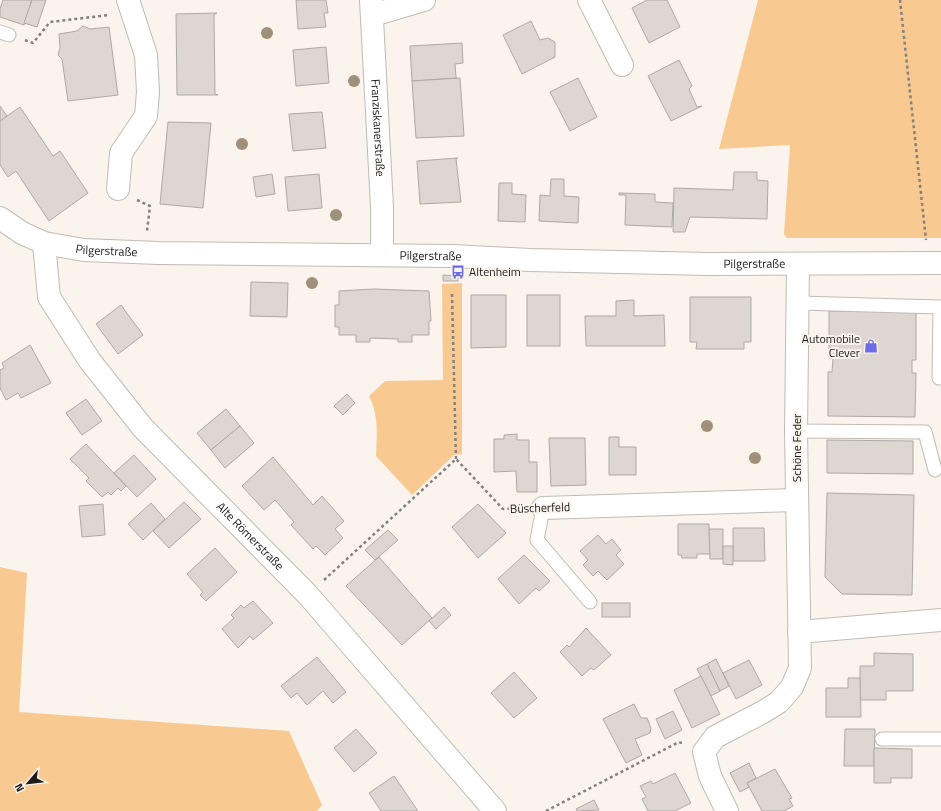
<svg xmlns="http://www.w3.org/2000/svg" width="941" height="811" font-family="'Titillium Web',sans-serif">
<rect width="100%" height="100%" fill="#faf4ed"/>
<!-- green -->
<g fill="#f9c992">
<path d="M758,0H941V238H787L784,234L790,145L719,149Z"/>
<path d="M462,283V454L454,455L412,495L376,456C377,435 379,415 369,396L385,381L443,380L442,284Z"/>
<path d="M0,567L27,573L19,712L289,731L322,805L317,811H0Z"/>
</g>
<!-- building -->
<g fill="#ded7d1" stroke="#afa9a3">
<path d="M3,0H32L24,25L0,17V9Z"/>
<path d="M32,0H46L37,27L24,23Z"/>
<path d="M296,0H326L328,13H324L326,27L298,29Z"/>
<path d="M647,0H667L680,27L649,43L632,8Z"/>
<path d="M217,13L214,15L215,94L218,95H177L176,14Z"/>
<path d="M531,21L540,40L548,38L555,42V57L522,74L503,35Z"/>
<path d="M83,26L90,29L109,27L118,95L68,101L62,59L58,55L60,48L59,34L77,31Z"/>
<path d="M462,43L463,63L455,64L456,77L457,78L412,81L410,46Z"/>
<path d="M326,47L329,83L296,86L293,50Z"/>
<path d="M679,60L692,86L689,89L697,107L702,106L671,121L648,76Z"/>
<path d="M460,78L464,136L416,138L412,81Z"/>
<path d="M578,78L597,117L570,131L550,92Z"/>
<path d="M0,106L7,116L0,121Z"/>
<path d="M20,107L53,156L60,151L88,193L49,221L16,171L8,177L0,165V121Z"/>
<path d="M322,112L326,148L293,151L289,114Z"/>
<path d="M168,122L211,123L203,208L160,204Z"/>
<path d="M458,158L456,159L461,202L420,204L417,161Z"/>
<path d="M734,172H757V180L768,181L767,219L690,217L685,232H673L674,188L733,190Z"/>
<path d="M272,174L275,194L256,197L253,177Z"/>
<path d="M319,174L322,208L288,211L285,177Z"/>
<path d="M551,179H564V196L579,197L578,223L539,221L540,195L550,196Z"/>
<path d="M499,183H512V194L526,195L525,222L498,221Z"/>
<path d="M619,193L655,194V202L673,203L672,227L625,225L626,195H619Z"/>
<path d="M443,275L458,276V281H443Z"/>
<path d="M251,282L288,283L287,317L250,316Z"/>
<path d="M373,289L429,291L431,321H429V335H412V342H398V339L370,338V342H356V335H339V327H335V305H339V291Z"/>
<path d="M471,295H506V347L471,348Z"/>
<rect x="527" y="295" width="33" height="51"/>
<path d="M690,297H751V342H744V349H696L697,342H690Z"/>
<path d="M634,300V316L664,315L665,346H586L585,316H616V301Z"/>
<path d="M121,305L143,335L118,354L96,324Z"/>
<path d="M829,311L916,312V360H912V373H916L915,417L828,416V372H832L833,358H829Z"/>
<path d="M30,345L51,383L21,398L18,393L6,400L0,388V370L4,368L2,363Z"/>
<path d="M347,394L355,403L343,415L334,406Z"/>
<path d="M86,399L102,421L82,435L66,413Z"/>
<path d="M226,409L240,426L211,450L197,433Z"/>
<path d="M240,426L254,443L225,468L211,450Z"/>
<path d="M517,434V440H529V462H537V492H517L516,471L494,472V439H504V435Z"/>
<path d="M609,437H619V447H636V475H609Z"/>
<path d="M549,438H585L586,485L551,486Z"/>
<path d="M827,440L913,441V474L827,473Z"/>
<path d="M86,444L126,486L121,491L118,488L111,495L108,492L102,497L86,481L89,478L70,459Z"/>
<path d="M134,455L156,479L137,497L114,473Z"/>
<path d="M273,457L313,505L322,496L344,521L335,529L343,538L325,555L316,546L313,549L291,525L294,522L275,500L264,510L242,486Z"/>
<path d="M827,493L914,495L912,595L842,594L825,577Z"/>
<path d="M184,502L201,519L169,548L153,531Z"/>
<path d="M151,503L165,519L143,540L128,524Z"/>
<path d="M103,504L105,535L82,537L79,506Z"/>
<path d="M478,504L506,533L478,558L452,527Z"/>
<path d="M678,524H709L710,554H697V558H682L681,555H678Z"/>
<path d="M733,528H764L765,561H733Z"/>
<path d="M709,529H723V559H710Z"/>
<path d="M388,530L398,540L375,560L365,550Z"/>
<path d="M598,535L606,544L612,539L621,550L616,555L624,564L607,580L598,571L593,576L583,565L588,560L580,551Z"/>
<path d="M723,546H733V565L723,564Z"/>
<path d="M215,548L237,572L206,601L200,595L203,592L187,574Z"/>
<path d="M524,555L550,581L539,591L536,588L519,604L498,579Z"/>
<path d="M379,557L432,618L402,645L346,586Z"/>
<path d="M253,601L273,623L253,640L250,636L238,648L222,629L234,618L231,615L241,605L244,608Z"/>
<rect x="602" y="603" width="28" height="14"/>
<path d="M444,607L451,615L436,629L429,621Z"/>
<path d="M586,628L611,655L594,670L591,668L582,676L560,652L567,645L569,647Z"/>
<path d="M874,653L913,654V691H886V700H860V666H874Z"/>
<path d="M317,657L346,692L333,703L323,691L307,705L297,693L291,698L281,686Z"/>
<path d="M716,659L729,686L720,691L707,664Z"/>
<path d="M749,660L762,685L736,699L723,673Z"/>
<path d="M707,664L720,691L711,696L697,669Z"/>
<path d="M514,672L537,698L514,718L491,693Z"/>
<path d="M701,676L720,714L692,728L674,690Z"/>
<path d="M848,678H860L861,717H826V688H848Z"/>
<path d="M634,704L641,718H647L651,728L650,733L635,739L642,755L626,763L603,719Z"/>
<path d="M673,711L682,730L665,739L656,719Z"/>
<path d="M356,729L377,753L354,772L334,748Z"/>
<path d="M845,729H875L874,766H844Z"/>
<path d="M874,748L912,749V778H891V783H874Z"/>
<path d="M749,763L756,778L747,783L749,787L740,792L730,773Z"/>
<path d="M775,769L792,798L789,799L793,806L784,811H762L747,783Z"/>
<path d="M675,773L691,803L675,811H648L642,799L646,797L640,786L651,781L653,784Z"/>
<path d="M394,776L418,811H381L369,793Z"/>
<path d="M594,800L599,810L577,811L576,809Z"/>
</g>
<g fill="none" stroke-linecap="round" stroke-linejoin="round">
<!-- lane casing -->
<g stroke="#c1bbb5" stroke-width="15">
<g id="lane">
<path d="M0,32L9,35"/>
<path d="M798,303L940,307L939,378"/>
<path d="M796,431L925,432L935,470"/>
<path d="M543,508L537,540L590,602"/>
<path d="M882,739H941"/>
</g>
</g>
<!-- street casing -->
<g stroke="#c1bbb5" stroke-width="24">
<g id="street">
<path id="s1" d="M371,0L382,207V255"/>
<path d="M589,0L622,65"/>
<path d="M373,15L424,0"/>
<path d="M118,189L121,153L146,116L148,92L146,55L128,0"/>
<path id="s2" d="M44,243L49,297L90,361L143,428L307,594L495,811"/>
<path d="M543,508L797,500"/>
<path d="M799,632L941,620"/>
<path d="M727,811L710,776L704,752L715,737L763,712L779,702L792,687L800,668L796,431L798,264"/>
</g>
</g>
<!-- secondary casing -->
<g stroke="#c1bbb5" stroke-width="24">
<g id="secondary">
<path id="s3" d="M0,218L22,233L44,243L84,250L158,253L452,256L530,260L709,264L941,263"/>
</g>
</g>
<!-- path -->
<g stroke="#84807c" stroke-width="2.5" stroke-dasharray="3 3" stroke-linecap="butt">
<path d="M900,0L926,240"/>
<path d="M25,40L33,43L50,22L109,15"/>
<path d="M137,200L150,206L147,231"/>
<path d="M452,294L456,459"/>
<path d="M324,580L456,459L503,509L522,508"/>
<path d="M546,811L679,742L684,744"/>
</g>
<!-- lane -->
<use href="#lane" stroke="#fff" stroke-width="13"/>
<!-- street -->
<use href="#street" stroke="#fff" stroke-width="22"/>
<!-- secondary -->
<use href="#secondary" stroke="#fff" stroke-width="22"/>
</g>
<!-- trees -->
<g fill="#a08f7b">
<circle cx="267" cy="33" r="6"/>
<circle cx="354" cy="81" r="6"/>
<circle cx="242" cy="144" r="6"/>
<circle cx="336" cy="215" r="6"/>
<circle cx="312" cy="283" r="6"/>
<circle cx="707" cy="426" r="6"/>
<circle cx="755" cy="458" r="6"/>
</g>
<!-- icons -->
<defs>
<g id="bus-bare" transform="scale(1.08)"><path d="M-5-6H5V4H4V6H2V4H-2V6H-4V4H-5ZM-3.5-4V0h7V-4ZM-3.5 1.2v1.5H-2V1.2ZM2 1.2v1.5H3.5V1.2Z" fill="#6c6ce6" stroke="#faf4ed" stroke-width="2.5" paint-order="stroke"/></g>
<g id="shop-bare" transform="scale(1.08)"><path d="M-5-2.5h2.3a2.7 3.5 0 0 1 5.4 0H5L5.5 6h-11ZM-1.5-2.5h3a1.5 2.3 0 0 0-3 0Z" fill="#6c6ce6" stroke="#faf4ed" stroke-width="2.5" paint-order="stroke"/></g>
</defs>
<g fill-rule="evenodd">
<use href="#bus-bare" x="458" y="272"/>
<use href="#shop-bare" x="871" y="346"/>
</g>
<g text-anchor="middle" stroke-width="4" stroke-linejoin="round" paint-order="stroke">
<!-- street labels -->
<g font-size="12" fill="#1d1a18" stroke="#faf4ed">
<text dy="4" stroke="none"><textPath href="#s1" startOffset="128">Franziskanerstraße</textPath></text>
<text dy="4" stroke="none"><textPath href="#s3" startOffset="114">Pilgerstraße</textPath></text>
<text dy="4" stroke="none"><textPath href="#s3" startOffset="438">Pilgerstraße</textPath></text>
<text dy="4" stroke="none"><textPath href="#s3" startOffset="762">Pilgerstraße</textPath></text>
<text transform="translate(797 448) rotate(-90)" y="4">Schöne Feder</text>
<text transform="translate(540 508) rotate(-2)" y="4">Büscherfeld</text>
<text dy="4" stroke="none"><textPath href="#s2" startOffset="368">Alte Römerstraße</textPath></text>
</g>
<!-- poi labels -->
<g font-size="12" fill="#1d1a18" stroke="#faf4ed" text-anchor="start">
<text x="469" y="276">Altenheim</text>
<text x="860" y="343" text-anchor="end">Automobile<tspan x="860" dy="14">Clever</tspan></text>
</g>
</g>
<!-- north arrow -->
<g transform="translate(28 783) rotate(242)" stroke="#faf4ed" stroke-width="3" paint-order="stroke">
<path d="M0-3L7 15L0 10L-7 15Z" fill="#1d1a18"/>
<text y="-6" font-size="11" font-weight="bold" text-anchor="middle" fill="#1d1a18">N</text>
</g>
</svg>
